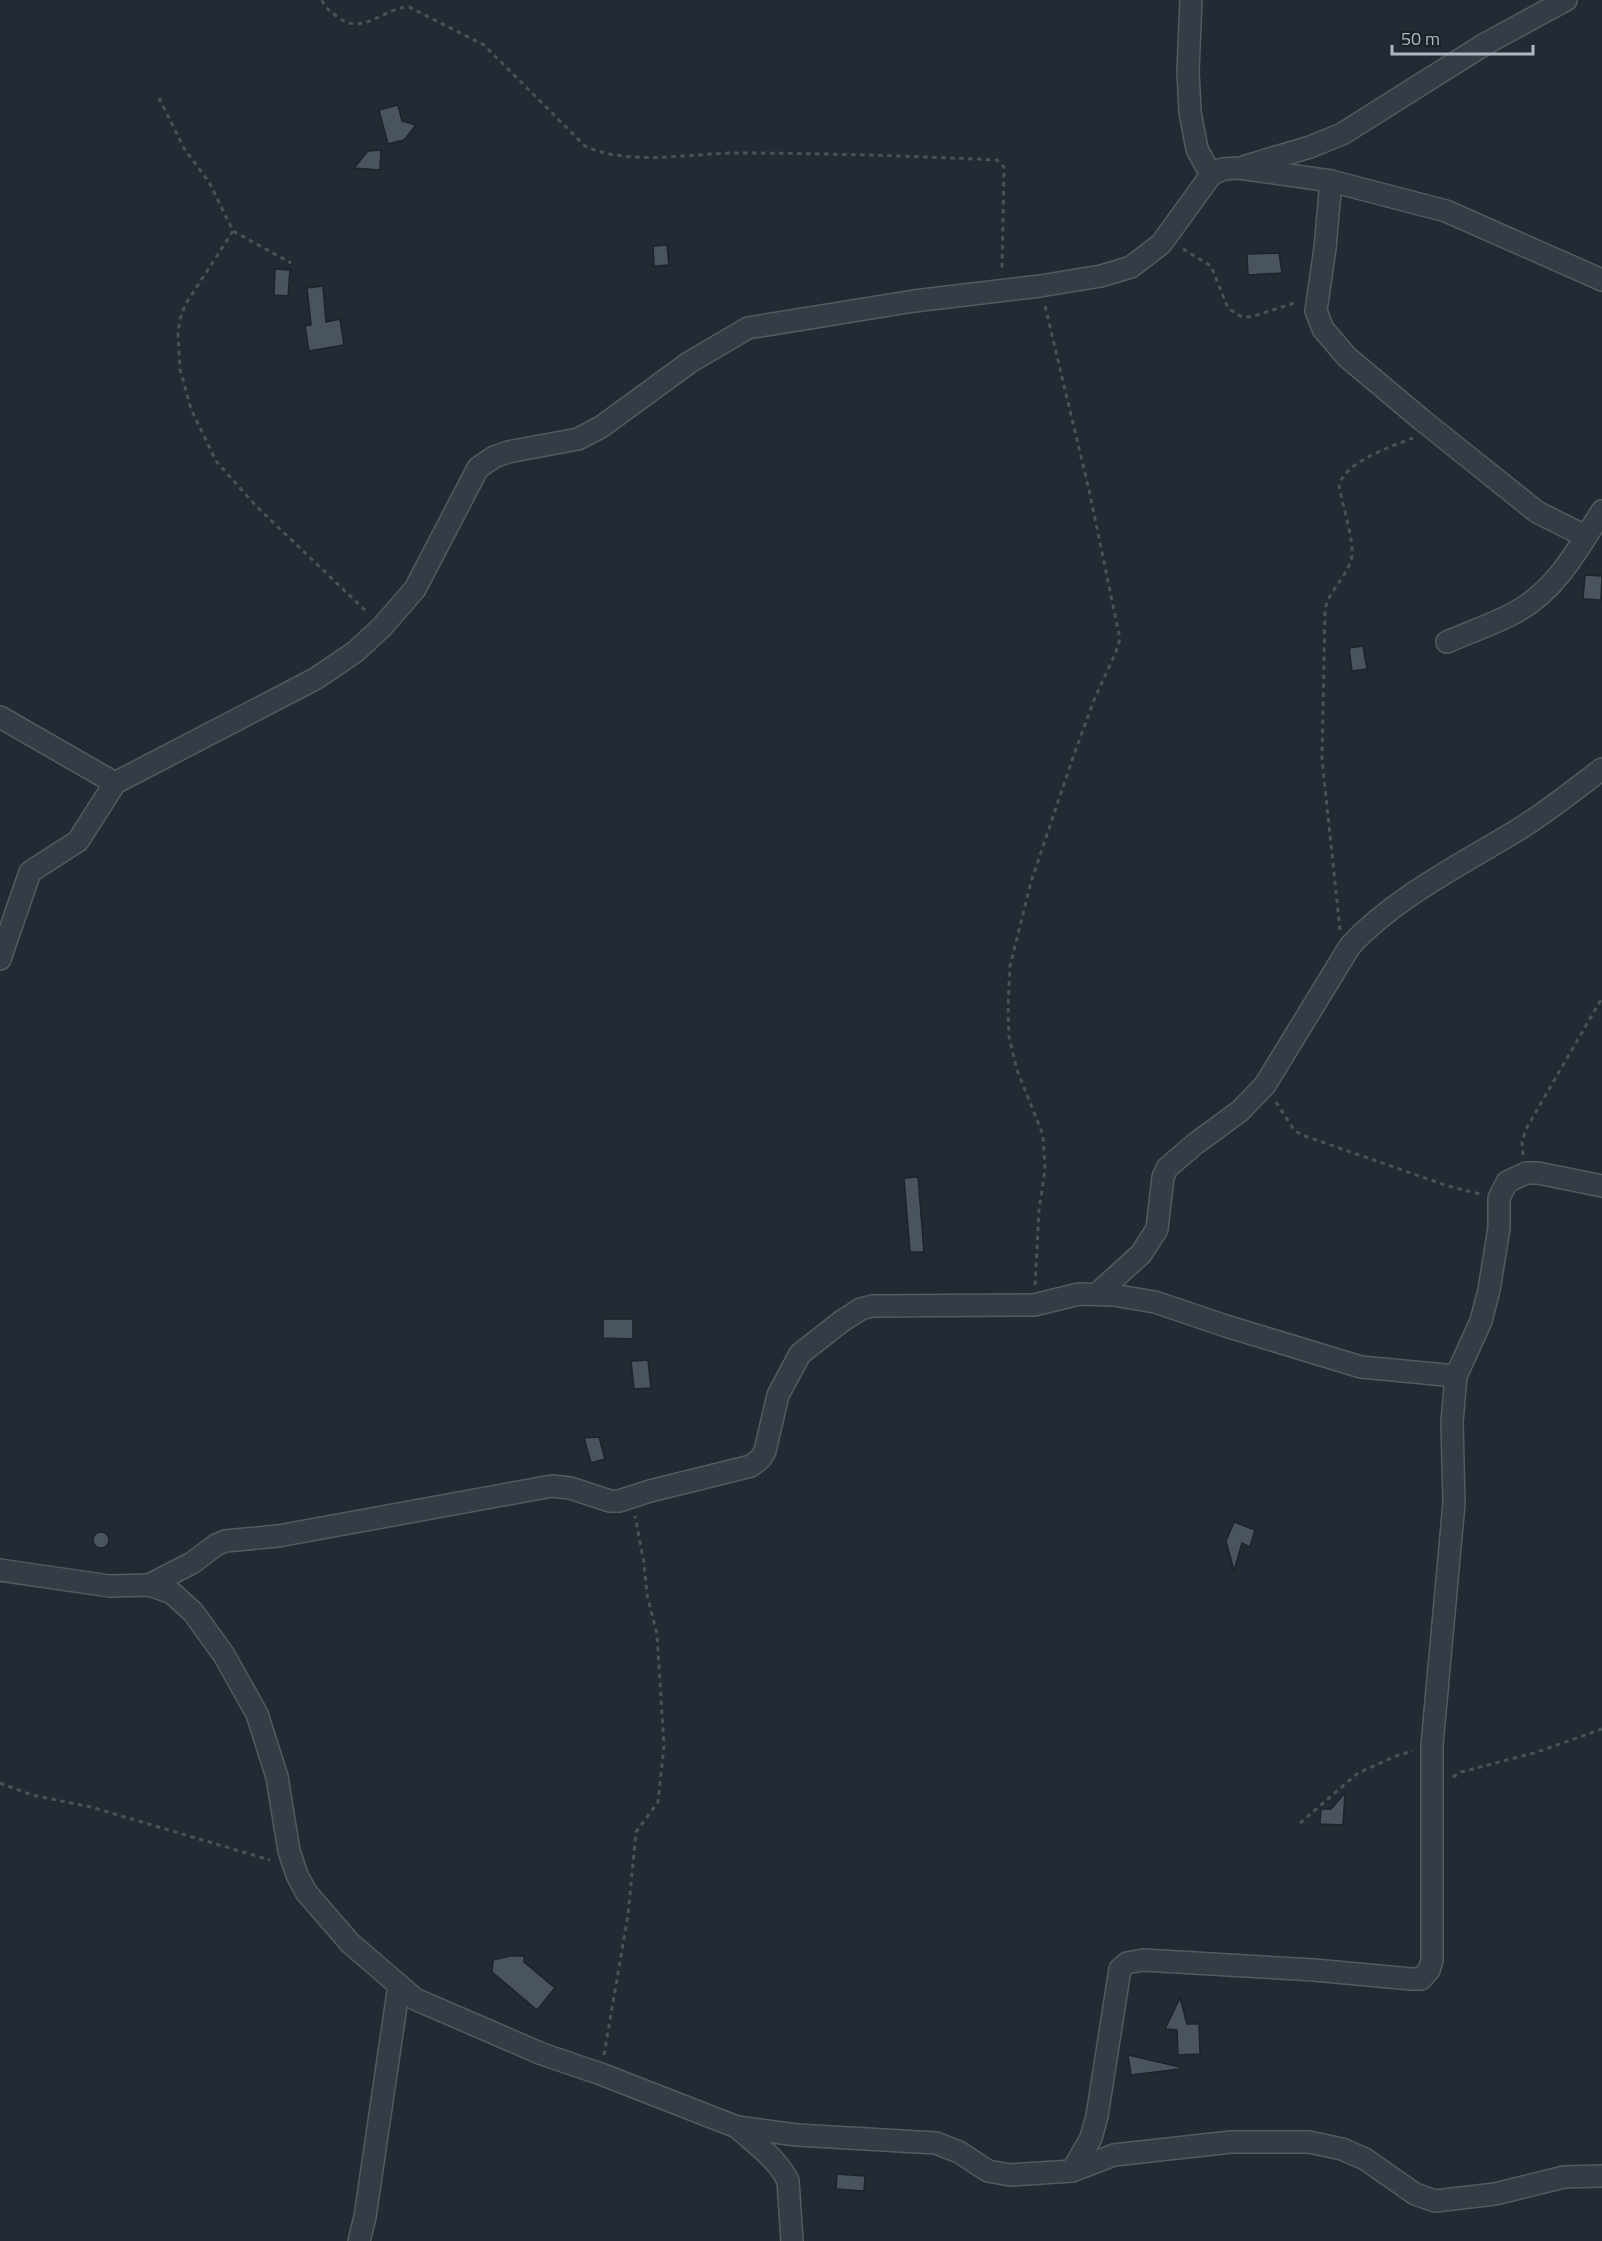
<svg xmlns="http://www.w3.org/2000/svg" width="1602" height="2241" font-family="'Titillium Web',sans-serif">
<rect width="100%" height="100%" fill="#222a34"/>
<!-- building -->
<g fill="#4a545f" stroke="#1d232b" stroke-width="1.5">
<path d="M398,105L402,121L416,125L404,140L388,144L379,110Z"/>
<path d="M381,150L380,170L354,168L368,151Z"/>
<path d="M667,245L669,265L654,266L653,246Z"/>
<path d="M1279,253L1282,273L1248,275L1247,254Z"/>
<path d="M275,269L290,270L288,296L274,295Z"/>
<path d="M323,286L326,322L340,319L344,345L309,351L305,326L311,325L307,288Z"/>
<path d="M1585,575L1602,576L1601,600L1583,599Z"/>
<path d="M1363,646L1367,669L1352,671L1349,648Z"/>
<path d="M918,1177L924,1252H910L904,1178Z"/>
<path d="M603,1319H633V1339L603,1338Z"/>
<path d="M648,1360L651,1388L634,1389L631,1361Z"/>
<path d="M599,1437L605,1459L591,1463L584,1438Z"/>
<path d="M1234,1522L1255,1530L1250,1547L1242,1543L1234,1571L1226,1541Z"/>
<circle cx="101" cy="1540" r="8"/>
<path d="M1345,1793L1343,1825L1320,1824L1321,1809H1331Z"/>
<path d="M510,1956H524V1962L555,1988L537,2010L492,1972L493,1960Z"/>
<path d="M1180,1998L1187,2024H1199L1200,2054L1178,2055L1177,2030L1165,2029Z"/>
<path d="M1128,2055L1180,2067V2069L1131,2075Z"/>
<path d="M837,2174L865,2176L864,2191L836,2189Z"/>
</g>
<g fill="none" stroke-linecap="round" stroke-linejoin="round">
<!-- minor casing -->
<g stroke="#525a62" stroke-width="24">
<g id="minor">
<path d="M1191,0L1188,71L1190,112L1197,149L1211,175"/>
<path d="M1246,166L1310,147L1342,134L1485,44L1566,0"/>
<path d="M1331,181L1325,248L1316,311L1323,329L1347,357L1422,420L1537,512L1585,536"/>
<path d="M1447,642C1470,632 1494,624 1516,612C1556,590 1579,548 1602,511"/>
<path d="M0,717L115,783"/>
<path d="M0,959L30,872L78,841L115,783L315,679L355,652L382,627L415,589L478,468L494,457L508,452L578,439L601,427L690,362L748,328L914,301L1040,286L1101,276L1131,267L1161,244L1211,175L1223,169L1239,168L1331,181L1446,211L1602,280"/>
<path d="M1098,1293L1141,1254L1157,1229L1163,1177L1167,1168L1195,1144L1240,1111L1265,1085L1350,946C1394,898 1460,865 1516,831C1546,813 1574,790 1602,769"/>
<path d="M0,1570L109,1586L149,1585L172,1593L193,1612L224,1655L257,1714L277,1777L289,1851L297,1875L306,1892L350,1943L415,1999L542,2054L601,2074L737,2127L797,2135L936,2143L959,2152L988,2171L1010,2175L1072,2171L1114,2155L1231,2142H1309L1342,2149L1365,2159L1415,2194L1435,2201L1495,2194L1564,2177L1602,2176"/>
<path d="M149,1585L192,1563L216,1545L225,1541L278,1536L552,1486L570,1488L610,1501H619L650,1491L751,1466L761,1458L765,1451L778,1395L800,1354L842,1321L861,1309L872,1306L1034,1305L1079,1294L1113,1295L1155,1302L1226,1326L1361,1367L1456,1376"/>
<path d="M737,2127C754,2143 778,2159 788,2181L792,2241"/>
<path d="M1072,2171L1091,2138L1097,2116L1120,1969L1127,1963L1143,1960L1314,1970L1411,1979H1421L1429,1970L1432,1961V1745L1454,1503L1452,1422L1456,1376L1481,1321L1489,1290L1499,1228V1198L1507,1182L1526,1173H1538L1602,1186"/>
<path d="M359,2241L365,2217L399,1985"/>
</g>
</g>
<!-- path -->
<g stroke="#455556" stroke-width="3" stroke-dasharray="4.5 4.5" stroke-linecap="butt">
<path d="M322,0C325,8 331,12 338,17C363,37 384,7 409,7L484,45L585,146C628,166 687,154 733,153C821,153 910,156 997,160L1004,167L1002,271"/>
<path d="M159,98L185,150L209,182L233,231L291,263"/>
<path d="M233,231L185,305L180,319L178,334L180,369L191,409L216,461L256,506L368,613"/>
<path d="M1183,249L1211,266L1228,308L1240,316L1251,317L1297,302"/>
<path d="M1340,930L1322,759L1325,610C1328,592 1345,579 1351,560C1356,546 1342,504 1339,486C1344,462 1392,446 1413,438"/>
<path d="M1276,1102L1294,1130L1302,1135L1448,1186L1480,1194"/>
<path d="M1523,1155L1522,1142L1526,1129L1602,998"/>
<path d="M1035,1285L1039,1210L1045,1170L1043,1135L1017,1070L1009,1037L1008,1007L1010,966L1031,882L1072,760L1094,700L1115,654L1120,639L1089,490L1045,306"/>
<path d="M1453,1777L1461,1772L1534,1753L1602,1729"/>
<path d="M0,1783L32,1795L91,1807L270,1860"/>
<path d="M1300,1823L1358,1773L1396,1756L1413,1751"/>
<path d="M604,2055L628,1915L636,1832L658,1802L664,1746L657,1634L647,1595L644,1563L635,1516"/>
</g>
<!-- minor -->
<use href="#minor" stroke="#353c45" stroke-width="21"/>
</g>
<!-- scale -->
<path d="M1392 45v9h141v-9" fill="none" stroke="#afb7c1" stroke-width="3"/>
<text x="1401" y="45" font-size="18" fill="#afb7c1" stroke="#1b2129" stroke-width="4.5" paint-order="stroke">50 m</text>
</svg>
